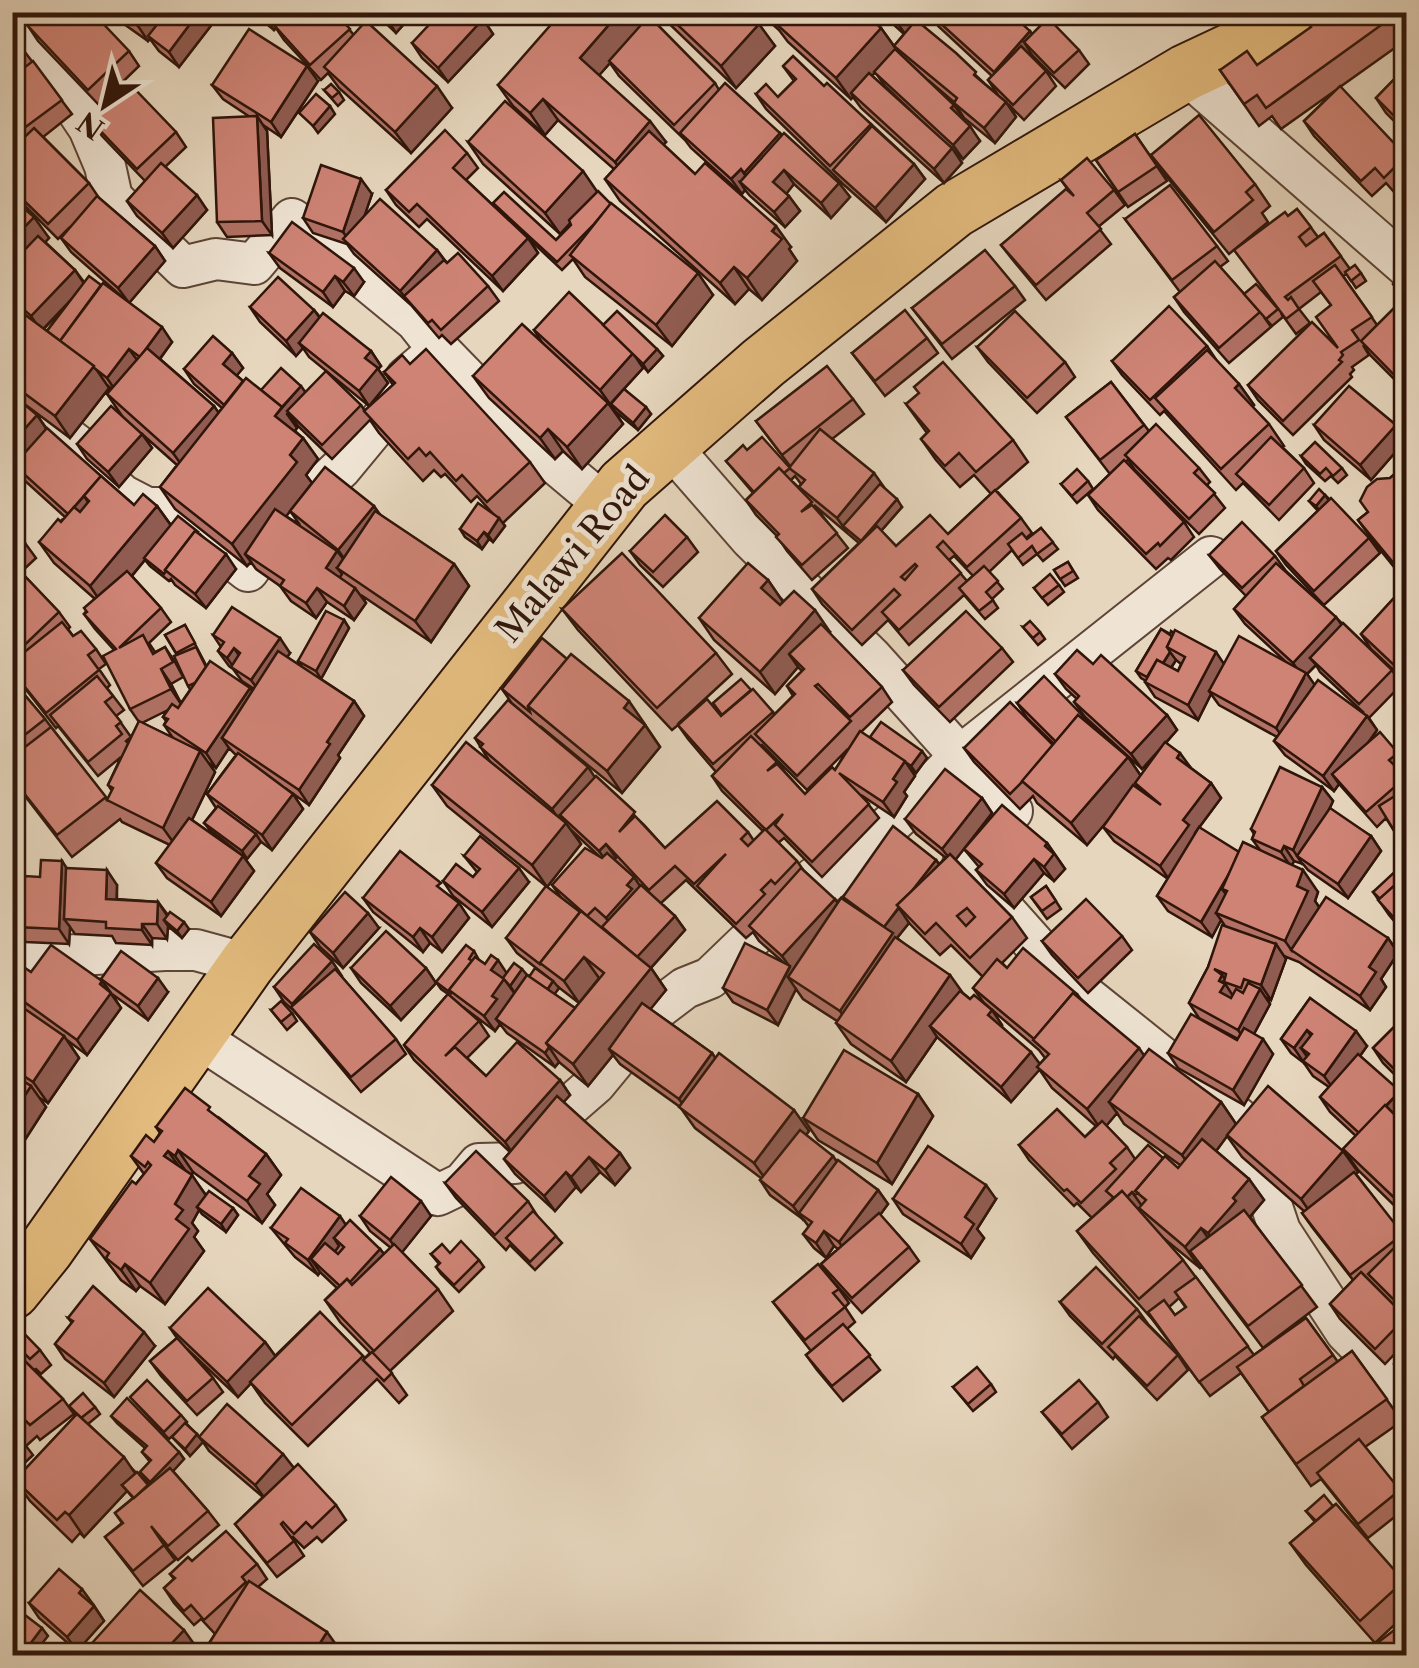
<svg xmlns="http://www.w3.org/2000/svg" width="1419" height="1668" font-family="'Libre Caslon Text',serif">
<rect width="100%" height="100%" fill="#e6d6bd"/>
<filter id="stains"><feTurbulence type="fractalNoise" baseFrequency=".002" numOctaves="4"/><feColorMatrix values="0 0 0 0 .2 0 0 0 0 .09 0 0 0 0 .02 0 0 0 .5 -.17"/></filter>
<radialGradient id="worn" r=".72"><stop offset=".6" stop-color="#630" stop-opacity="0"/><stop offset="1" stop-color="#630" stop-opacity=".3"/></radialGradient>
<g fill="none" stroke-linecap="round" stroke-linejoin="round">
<!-- street casing -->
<g stroke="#5d4537" stroke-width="44">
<g id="street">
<path d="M12,13L89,128L105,166L112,198L183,267L216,259L254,264L292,219L416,321L439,350"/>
<path d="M1185,73L1406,266"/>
<path d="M12,396L78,446L83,459L122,495L147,508H167L248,571L281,525L341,468L389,410L406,378L439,350L526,439L606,506"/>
<path d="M669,445L751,539L872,658L960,756L1211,557"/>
<path d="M12,968L43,957L165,950H196L247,964"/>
<path d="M196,1036L438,1195L463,1183L479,1164L515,1163L556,1118L595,1084L656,1010L685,988L710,978L814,878L826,883L915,802L960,756L1012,811L963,864L1053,965L1088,998L1238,1118L1239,1145L1233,1154L1271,1204L1280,1231L1346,1332L1406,1393"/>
</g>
</g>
<!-- primary casing -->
<g stroke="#2f150a" stroke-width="59">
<path id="primary" d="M12,1291L46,1249L247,964L624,485L763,363L954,210L1185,73L1315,12"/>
</g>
<!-- street -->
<use href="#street" stroke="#efe4d4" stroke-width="40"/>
<!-- primary -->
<use href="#primary" stroke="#e3bb7e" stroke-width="55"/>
</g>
<!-- wall -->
<g fill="#b17165" stroke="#2f150a" stroke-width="2.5" fill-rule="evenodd">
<path d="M107,12H205L213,23L179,67L159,51L150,39L148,41Z"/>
<path d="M252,12H334L354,35L452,108L411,153L339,88L328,73L321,80L284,40L276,28L274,30Z"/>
<path d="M374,12H410L412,15L396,33Z"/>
<path d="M642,12L647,19L715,83L719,90L782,135L839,183L850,197L831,218L794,184L786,193L800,211L785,227L750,196L745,190L742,194L691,148L685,140L619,76L610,63L599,75L666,142L663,145L695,174L791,247L789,249L797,261L762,300L749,289L735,304L620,201L605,179L614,169L558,120L545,135L513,106L498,85Z"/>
<path d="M657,12H747L775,46L736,88Z"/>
<path d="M759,12H876L871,19L881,28L899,53L894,46L904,34L880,12H1009L1032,34L1079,50L1089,64L1065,88L1032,55L1031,56L1046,71L1056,86L1024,120L1008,104L1016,117L995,143L964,118L954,102L928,80L954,105L963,120L980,141L963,159L953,150L962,163L944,183L861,108L853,97L851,99L788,42L779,30ZM930,15L938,26L992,76L988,80L998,95L985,84L921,24ZM875,72L885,86L928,127L872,76Z"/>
<path d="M1387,12L1406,40L1340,87L1406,156V181L1394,192L1386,183L1372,196L1314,136L1304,121L1336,90L1281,129L1272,116L1259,126L1220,70L1257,65Z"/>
<path d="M483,19L493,34L448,82L422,58L412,43Z"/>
<path d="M28,26L129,51L139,66L99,105L38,41Z"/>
<path d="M12,35L72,114L43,137L89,183L99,198L155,246L165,261L129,303L71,252L61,238L70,227L58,239L12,193Z"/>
<path d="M783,66L824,86L871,124L914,164L925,179L886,222L843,184L766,109L756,94L778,97L794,81Z"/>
<path d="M1406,67V133L1386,113L1376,98Z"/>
<path d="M318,81L281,137L263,125L267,131L272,235L227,237L217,222L250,117L223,99L212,85Z"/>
<path d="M324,90L339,92L344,100L338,106Z"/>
<path d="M92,122L176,132L186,147L165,167L207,210L173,248L137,216L127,201L145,181L102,136Z"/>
<path d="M1135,134L1167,181L1128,207L1096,160Z"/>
<path d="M468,142L597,192L713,295L672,346L585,277L573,259L562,270L498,210L493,203L556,240L571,225L570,223L560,234L483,164Z"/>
<path d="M467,153L478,168L466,180L528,238L538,253L503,291L427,219L419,227L396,205L386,190Z"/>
<path d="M1151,155L1255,184L1270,206L1262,213L1268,222L1229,254L1166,176Z"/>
<path d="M1061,180L1114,190L1125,205L1098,227L1111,244L1046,300L1012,259L1001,245L1069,191Z"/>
<path d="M372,194L364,216L437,250L447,263L488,286L499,301L451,344L442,335L439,338L411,305L354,254L347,244L313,233L303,218Z"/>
<path d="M12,198L49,238L45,242L75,270L84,282L172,342L160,359L214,406L218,413L222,408L194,384L184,369L232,353L243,368L236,375L243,381L261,390L306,392L361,405L365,411L393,385L384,372L410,364L530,462L545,483L503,523L505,526L493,542L489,539L482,549L465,537L460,529L494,515L477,496L471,502L445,474L441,477L434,470L423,481L379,433L370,420L332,459L298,426L289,413L287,414L297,428L295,431L303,438L318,459L306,475L312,483L380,515L454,564L469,586L431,642L361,595L366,603L354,620L327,602L316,618L291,601L280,586L256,569L251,562L247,566L175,509L160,487L177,465L142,434L152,448L119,487L87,459L77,444L122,416L107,394L112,389L107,385L109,388L70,438L15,397L37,415L47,429L134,505L157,506L171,525L200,534L236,569L206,608L175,585L171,579L169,581L150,566L145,560L132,576L161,608L171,622L149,643L155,652L165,647L175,662L183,677L171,684L181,703L190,690L177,655L165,635L185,625L206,665L253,691L254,689L242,681L233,669L229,666L218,651L221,647L213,635L290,653L287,657L302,667L298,661L344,620L349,628L321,679L354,701L364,716L338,755L340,758L309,805L285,788L293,794L303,809L272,850L260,841L247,859L210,830L204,823L216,808L207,794L236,755L229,748L216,768L209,763L215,772L192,820L243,856L254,871L221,916L167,878L156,863L170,845L122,822L120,819L72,857L12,779V680L45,719L107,800L112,791L108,785L121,757L98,776L58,726L56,728L17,678L13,681L12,680V530L25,543L36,558L21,572L59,612L70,627L68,629L73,636L96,649L106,664L99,669L110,685L107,688L124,710L116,716L131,737L126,741L128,743L139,722L130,709L114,650L95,629L84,614L95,599L54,563L39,542L65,517L24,480L18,471L12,478V316L17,322L23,315L12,304ZM68,303L47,331L44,329ZM290,511L300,525L286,516ZM168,710L163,717L166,721L164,725L173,738L142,723Z"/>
<path d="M1297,209L1318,237L1324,233L1350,269L1361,273L1366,281L1356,288L1347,274L1343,276L1377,325L1406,303V391L1371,356L1363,345L1369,355L1352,367L1354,370L1350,374L1352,377L1293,435L1258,400L1248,385L1337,347L1331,305L1321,292L1299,309L1310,323L1296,334L1281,313L1283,317L1272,326L1264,317L1271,327L1229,363L1184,312L1174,297L1180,292L1125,219L1217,246L1228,261L1220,267L1246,296L1276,307L1288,216Z"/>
<path d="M269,253L364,282L354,296L345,291L333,307L280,268Z"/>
<path d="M1015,286L1025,300L952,359L912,308Z"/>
<path d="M250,307L314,310L320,317L371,351L381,366L378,369L388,383L369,406L309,357L303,348L296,356L260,322Z"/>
<path d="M603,325L657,349L663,356L648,372L641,364L643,368L624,389L651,414L638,430L616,412L609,403L623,424L582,469L563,451L555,459L489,398L473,376L543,344L534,330Z"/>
<path d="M927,338L938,353L885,396L852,353Z"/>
<path d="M1207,346L1217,361L1239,384L1254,405L1252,407L1269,424L1284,446L1282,447L1304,468L1314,483L1279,520L1243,483L1236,490L1164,411L1160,415L1122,375L1112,361Z"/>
<path d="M977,347L1065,362L1075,377L1037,413L988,362Z"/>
<path d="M1111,382L1149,431L1199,468L1210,482L1207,485L1225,508L1199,534L1135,470L1128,460L1125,462L1184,522L1194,537L1171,560L1168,558L1156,569L1098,510L1088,495L1110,474L1066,417Z"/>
<path d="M853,399L864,414L832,439L902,507L881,531L896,546L948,534L991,494L974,475L960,487L936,460L921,439L927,433L906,404L1013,440L1028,462L996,490L1021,518L1032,533L1026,538L1027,539L1041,528L1058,549L1043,561L1037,554L1023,565L1012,550L989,572L1003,589L992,599L998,608L985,619L964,595L909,645L888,620L862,645L822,604L812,589L859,543L814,505L848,548L812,580L787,551L777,536L756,515L746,500L753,493L726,461L747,450L790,466L756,421ZM795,476L801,484L799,487L805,494L791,480ZM954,556L973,576L967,581L949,560Z"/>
<path d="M1314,425L1406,440L1371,480L1324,440Z"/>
<path d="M1301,456L1342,468L1347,475L1338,483L1331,476L1325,481L1306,464Z"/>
<path d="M1406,464V582L1373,541L1358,520L1368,512L1390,478Z"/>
<path d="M1088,481L1093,489L1077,503L1061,484Z"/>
<path d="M1325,495L1369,538L1380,553L1324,605L1286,565L1276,551L1318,511L1309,501Z"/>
<path d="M687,537L698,552L663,587L640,565L630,551Z"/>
<path d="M1209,555L1275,556L1286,571L1392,670L1400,682L1399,675L1371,649L1361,634L1394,598L1402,684L1369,718L1377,730L1370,741L1398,753L1406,765V769L1402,773L1406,778V850L1386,818L1377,827L1339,784L1334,791L1285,755L1274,741L1277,737L1219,705L1211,694L1198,720L1155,697L1145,682L1146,681L1141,678L1136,671L1161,629L1224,663L1286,662L1245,624L1234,609L1246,596L1220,569ZM1176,660L1181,664L1178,671L1171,668ZM1316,665L1320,672L1364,713L1314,685L1307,674Z"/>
<path d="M1068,562L1078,578L1065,586L1054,570Z"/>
<path d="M768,580L783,602L830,632L829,633L882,687L892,702L861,732L871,739L927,758L916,773L910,769L915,776L904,792L907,796L894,817L861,795L879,818L822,877L784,838L778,843L797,861L804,871L838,903L846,902L843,897L936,860L939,864L946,858L916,834L905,819L982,798L992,813L955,860L1012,917L1027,938L1002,963L1007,968L1077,994L1081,999L1144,1056L1221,1102L1236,1124L1358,1172L1356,1174L1406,1240V1342L1385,1364L1340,1319L1330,1304L1353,1280L1312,1227L1302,1213L1304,1211L1242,1157L1227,1136L1216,1151L1249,1179L1264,1200L1250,1217L1317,1307L1263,1348L1202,1267L1200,1268L1161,1236L1183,1260L1254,1355L1306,1318L1338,1362L1352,1351L1402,1421L1365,1447L1406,1499V1508L1368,1538L1321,1479L1311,1486L1262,1417L1269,1412L1241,1373L1210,1396L1152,1319L1093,1253L1077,1231L1112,1200V1199L1092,1218L1077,1203L1074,1206L1029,1160L1019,1145L1085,1137L1096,1126L1052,1088L1039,1069L1011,1102L937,1037L906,1082L851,1044L836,1023L837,1021L803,999L796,989L778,1025L733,1002L723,988L783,962L759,941L753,932L746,938L686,880L661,903L675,916L685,930L651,968L666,990L650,1009L712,1053L715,1058L809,1131L806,1135L837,1161L878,1190L888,1204L880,1215L909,1247L919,1261L862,1313L831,1279L821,1264L838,1249L834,1246L826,1258L814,1248L803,1234L809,1227L804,1220L770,1195L760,1180L761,1178L695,1128L680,1107L620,1064L613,1055L588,1086L559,1062L555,1067L507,1033L500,1024L495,1031L463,1007L479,1021L489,1036L467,1058L486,1076L560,1080L570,1095L563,1102L620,1153L630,1168L615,1185L600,1172L581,1192L576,1187L555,1211L515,1174L504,1159L510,1152L414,1060L404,1045L448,994L441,989L436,982L474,951L479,960L485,964L507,973L549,978L517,953L506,938L562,899L552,885L600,857L569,828L581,844L547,887L447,806L432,785L490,762L475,738L511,702L502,689L644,723L660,747L622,793L540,726L644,825L665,848L748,832L754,841L763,831L722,791L712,776L716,772L688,739L678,725L672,730L578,630L562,609L716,653L732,674L680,722L721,716L773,712L774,715L793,696L787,686L802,671L798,667L775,694L714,640L699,618ZM762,745L807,790L848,749L835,770L805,794L785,772L777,762L761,746ZM909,923L940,955L951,945L983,977L973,988L984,1003L1039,1050L1045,1058L1040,1064L1001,1026L1002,1025L992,1010L970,999L897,938ZM599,978L575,1008L554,994L559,988L557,986L579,1003ZM1117,1113L1124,1124L1180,1165L1178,1168L1163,1158L1135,1159L1127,1147L1106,1126ZM1179,1298L1186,1308L1175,1315L1169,1307Z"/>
<path d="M1059,585L1064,592L1048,605L1034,588Z"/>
<path d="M1023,627L1040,632L1045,639L1038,645Z"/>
<path d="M1002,648L1013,662L950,722L914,685L903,670Z"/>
<path d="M1093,664L1167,715L1177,730L1166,743L1191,768L1211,783L1221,798L1195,833L1239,852L1260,850L1252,839L1254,834L1251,829L1322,787L1333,801L1329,810L1371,836L1381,851L1348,898L1308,870L1303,864L1294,861L1292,865L1318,892L1315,901L1319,907L1388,938L1398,953L1406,946V969L1397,955L1381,979L1386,987L1370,1010L1299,962L1284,956L1286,959L1271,1000L1267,998L1270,1004L1254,1034L1273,1054L1244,1105L1178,1068L1168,1053L1238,1039L1199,1018L1189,1003L1208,967L1225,926L1221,920L1212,937L1168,911L1157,896L1168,879L1114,841L1103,827L1109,818L1087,845L1037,803L1033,796L1020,809L974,762L964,748L1053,745L1054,744L1027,718L1017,703L1083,716L1090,725L1128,757L1141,776L1161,748L1142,769L1085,717L1074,702L1077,699L1066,689L1055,674Z"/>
<path d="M1047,843L1065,869L1054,881L1044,873L1014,908L987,885L976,870L979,867L964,849Z"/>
<path d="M464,856L529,882L492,927L453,896L443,881L473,877L477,872Z"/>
<path d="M62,861L66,868L117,885V899L158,902L168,915L189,929L182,938L168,926L167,939L152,938V945L116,943L112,936L75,934L70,927L69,944L26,942L16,927L24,894L40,877Z"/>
<path d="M1406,872V935L1389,915L1373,892Z"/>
<path d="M1046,886L1061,909L1047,919L1031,897Z"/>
<path d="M450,896L469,918L442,952L430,943L423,952L373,912L363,898Z"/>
<path d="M379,928L343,968L320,947L310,932Z"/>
<path d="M1122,936L1132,950L1088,993L1052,955L1042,941Z"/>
<path d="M12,964L31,972L102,981L111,993L101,979L168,992L148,1020L112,994L121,1008L87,1055L67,1040L79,1058L48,1103L38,1097L46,1107L12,1160Z"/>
<path d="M351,968H426L436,983L401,1020L361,983Z"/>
<path d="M341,976L396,1039L406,1054L361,1092L293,1010L284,1002L274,987Z"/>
<path d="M1310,998L1367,1046L1360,1056L1406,1109L1399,1118L1406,1126V1217L1358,1170L1343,1149L1356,1136L1330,1112L1320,1097L1329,1087L1313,1076L1304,1063L1291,1053L1281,1039Z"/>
<path d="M271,1010L292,1013L297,1021L287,1030Z"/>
<path d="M1406,1015V1086L1383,1063L1373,1048Z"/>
<path d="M918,1094L933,1116L892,1184L818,1140L803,1118Z"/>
<path d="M218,1117L266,1154L281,1175L267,1194L275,1205L262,1223L193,1172L191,1175L206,1195L233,1208L238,1215L226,1232L202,1214L199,1210L192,1223L198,1231L194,1237L204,1251L165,1304L140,1286L136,1291L121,1280L90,1239L144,1174L131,1156L154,1142L160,1133L156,1127Z"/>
<path d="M445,1183L528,1201L538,1217L562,1243L535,1270L510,1245L506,1250L456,1198Z"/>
<path d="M893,1199H996L977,1229L984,1238L971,1258L903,1214Z"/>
<path d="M360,1216H431L402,1252L438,1289L453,1311L390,1371L407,1395L399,1403L377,1379L308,1446L265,1403L251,1383L238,1397L187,1349L213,1378L223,1392L197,1415L161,1376L150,1361L177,1338L170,1328L265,1342L275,1356L320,1312L365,1358L370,1353L340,1322L325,1300L337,1288L320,1272L318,1275L295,1257L271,1228L346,1225L380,1249L384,1254L391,1248L370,1231Z"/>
<path d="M450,1253L479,1260L484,1267L459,1292L441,1274L436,1267L439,1264L431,1254Z"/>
<path d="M839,1289L849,1303L845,1307L855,1322L847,1329L880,1370L843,1401L817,1370L806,1355L811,1351L773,1302Z"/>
<path d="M1060,1302L1137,1309L1148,1324L1178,1355L1188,1370L1157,1400L1115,1356L1113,1359L1070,1316Z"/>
<path d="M68,1318L155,1346L114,1397L65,1359L55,1344L72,1323Z"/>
<path d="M12,1324L40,1350L51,1365L41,1374L36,1369L34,1370L63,1399L74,1414L40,1440L37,1436L26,1446L33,1455L15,1472L12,1469Z"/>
<path d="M991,1384L996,1392L973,1411L953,1387Z"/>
<path d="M130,1397L181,1415L187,1422L186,1423L199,1437L293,1468L336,1505L346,1520L322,1542L317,1537L304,1548L293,1537L292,1538L304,1556L277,1577L235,1524L263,1497L209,1451L203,1442L190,1456L172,1437L178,1431L169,1439Z"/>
<path d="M1098,1402L1108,1417L1072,1449L1042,1412Z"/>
<path d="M95,1407L100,1414L88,1424L149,1486L150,1484L140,1472L150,1462L142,1452L145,1448L117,1423L111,1416L179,1452L184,1459L173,1471L208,1511L219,1525L178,1560L161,1541L175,1560L143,1586L105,1537L122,1523L115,1513L133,1498L127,1491L84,1537L80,1533L72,1542L30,1501L15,1480L76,1415Z"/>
<path d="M1336,1504L1406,1585V1614L1375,1643L1306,1565L1290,1543L1315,1522L1306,1511L1333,1506Z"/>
<path d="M192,1561L257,1564L267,1579L258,1587L342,1653L341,1656H216L208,1645L215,1634L201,1619L194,1625L174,1603L164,1588L174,1579L170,1574Z"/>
<path d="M29,1603L93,1604L104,1621L77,1651L39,1618Z"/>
</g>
<!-- shaded-wall -->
<g fill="#905c52" stroke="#2f150a" stroke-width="2.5">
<path d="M148,12H168L148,41L138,26Z"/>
<path d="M199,12H205L213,23L179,67L169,52Z"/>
<path d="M261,12H289L274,30Z"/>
<path d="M391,12H410L412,15L396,33L386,18Z"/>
<path d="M620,12H642L647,21L595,80L580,58Z"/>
<path d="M859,12H876V13L867,23Z"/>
<path d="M908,12H932L908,38L898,24Z"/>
<path d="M483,19L493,34L448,82L438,68Z"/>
<path d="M759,24L775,46L736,88L721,66Z"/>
<path d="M881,28L896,49L854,96L851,93L853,97L851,99L836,78Z"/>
<path d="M1030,31L1040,46L1024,42L1032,55L1004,86L994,72Z"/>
<path d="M307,66L318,81L281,137L271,122Z"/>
<path d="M437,86L452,108L411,153L395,132Z"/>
<path d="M543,99L558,120L545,135L530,113Z"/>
<path d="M1006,102L1016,117L995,143L984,128Z"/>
<path d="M954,105L964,119L961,123L951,108Z"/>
<path d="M330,106L335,114L318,133L313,126Z"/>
<path d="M257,116L267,131L272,235L262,221Z"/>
<path d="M650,121L666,142L630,183L615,162Z"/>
<path d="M970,126L980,141L963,159L953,145Z"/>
<path d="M780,133L791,147L755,188L744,173Z"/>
<path d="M952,148L962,163L944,183L934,169Z"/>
<path d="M914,164L925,179L886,222L875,208Z"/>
<path d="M741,169L751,184L740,182L745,190L742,194L731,179Z"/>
<path d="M784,170L794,184L784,197L773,182Z"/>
<path d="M583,171L598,193L560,234L545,213Z"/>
<path d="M361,179L372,194L354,247L343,232Z"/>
<path d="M839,183L850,197L831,218L821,203Z"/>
<path d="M197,195L207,210L173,248L162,233Z"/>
<path d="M789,196L800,211L785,227L774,212Z"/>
<path d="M34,217L49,238L12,279V240Z"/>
<path d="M776,226L791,247L789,249L797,261L762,300L747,278Z"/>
<path d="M528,238L538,253L503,291L492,276Z"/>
<path d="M155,246L165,261L129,303L118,288Z"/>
<path d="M437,250L448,265L404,296L400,291Z"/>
<path d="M734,267L749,289L735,304L720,283Z"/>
<path d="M354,268L364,282L354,296L343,282Z"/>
<path d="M75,270L85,285L41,331L31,316Z"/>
<path d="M698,273L713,295L672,346L656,325Z"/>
<path d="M335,276L345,291L333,307L323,292Z"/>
<path d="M314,310L325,325L299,343L303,348L296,356L286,341Z"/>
<path d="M162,327L172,342L150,372L140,357Z"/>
<path d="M129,349L140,364L117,393L107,378Z"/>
<path d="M657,349L663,356L648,372L643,364Z"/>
<path d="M371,351L381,366L378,369L388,383L369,406L359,391L365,358Z"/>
<path d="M232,353L243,368L234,379L223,364Z"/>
<path d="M633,353L643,368L610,404L600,390Z"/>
<path d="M94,366L109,388L70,438L55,416Z"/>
<path d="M1239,384L1254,405L1250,410L1235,388Z"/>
<path d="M301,386L306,393L287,414L297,428L290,437L275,416Z"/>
<path d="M608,403L623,424L582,469L567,447Z"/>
<path d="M214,406L229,428L188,474L173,453Z"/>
<path d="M646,407L651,414L638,430L633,423Z"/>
<path d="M37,415L47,430L14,465L18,471L12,478V451L20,434Z"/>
<path d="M1396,425L1406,440L1371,480L1360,465Z"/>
<path d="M548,429L563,451L555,459L540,438Z"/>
<path d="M142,434L152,448L119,487L108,472Z"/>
<path d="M303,438L318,459L306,475L312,483L253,559L245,554L251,562L247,566L232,544L290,455Z"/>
<path d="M874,473L884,487L843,526L847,532L837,518Z"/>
<path d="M101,477L89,501L84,496L94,511L68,514Z"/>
<path d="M1325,495L1330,502L1321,513L1316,506Z"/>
<path d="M897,499L902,507L866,548L861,541Z"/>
<path d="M157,506L172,527L105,608L90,586Z"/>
<path d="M374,506L384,520L349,565L338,550Z"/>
<path d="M499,518L505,526L493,542L488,535Z"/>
<path d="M484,532L489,539L482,549L477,541Z"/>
<path d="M337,551L348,565L337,568L342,574L336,583L326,568Z"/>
<path d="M226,554L236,569L206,608L195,594Z"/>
<path d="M454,564L469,586L431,642L415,621Z"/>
<path d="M768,580L783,602L776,610L761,588Z"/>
<path d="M317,588L327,602L316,618L306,603Z"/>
<path d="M355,588L366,603L354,620L344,606Z"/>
<path d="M815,610L830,632L800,665L789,654L798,667L775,694L760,672Z"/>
<path d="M1336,617L1346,631L1310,658L1316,665L1307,674L1317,688L1287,743L1276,728L1304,678L1293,663Z"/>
<path d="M344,620L349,628L321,679L316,671Z"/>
<path d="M280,638L290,653L262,695L251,680Z"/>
<path d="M234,648L244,663L237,672L227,658Z"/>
<path d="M1170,652L1176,660L1158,688L1153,680Z"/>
<path d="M1216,652L1226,667L1209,691L1211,694L1198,720L1188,705Z"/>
<path d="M1406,656V682L1396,667Z"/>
<path d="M161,669L171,684L181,704L171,689Z"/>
<path d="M250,688L261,702L222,738L229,748L216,768L206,753Z"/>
<path d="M354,701L364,716L338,755L340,758L309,805L299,790L327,742Z"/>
<path d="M629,701L644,723L639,729L624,708Z"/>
<path d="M1167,715L1177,730L1142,769L1131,754Z"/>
<path d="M1367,716L1377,730L1340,782L1332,774L1339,784L1334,791L1323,776Z"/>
<path d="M645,725L660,747L622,793L607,771Z"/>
<path d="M200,751L215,772L178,849L163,828Z"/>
<path d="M922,751L927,758L916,773L911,766Z"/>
<path d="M1180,753L1191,768L1177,758Z"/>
<path d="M1128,757L1143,779L1087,845L1071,823Z"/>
<path d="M905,761L915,776L904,792L907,796L894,817L883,802L893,779Z"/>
<path d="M588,767L603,789L560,815L581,844L547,887L532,865L563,826L552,809Z"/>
<path d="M1211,783L1221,798L1195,833L1200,840L1170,881L1160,866L1183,820Z"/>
<path d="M1322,787L1333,801L1305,861L1297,856L1303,865L1293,850Z"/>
<path d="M293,794L303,809L272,850L262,835Z"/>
<path d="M982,798L992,813L953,863L942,849Z"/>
<path d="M256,834L261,842L247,859L242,851Z"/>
<path d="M1371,836L1381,851L1348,898L1338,884Z"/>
<path d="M1047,843L1065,869L1054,881L1044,867L1045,846Z"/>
<path d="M606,844L616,858L609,866L599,851Z"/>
<path d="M1284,846L1294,861L1291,867L1281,852Z"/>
<path d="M1241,853L1222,889L1232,902L1216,913L1221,920L1212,937L1201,922Z"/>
<path d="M243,856L254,871L221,916L211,902Z"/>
<path d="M1034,859L1044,873L1014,908L1004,894Z"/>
<path d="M936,860L946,874L899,907Z"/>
<path d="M62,861L72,876L64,919L70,927L69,944L59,929Z"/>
<path d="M519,868L529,882L492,927L482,912Z"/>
<path d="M107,870L117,885L116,913L106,899Z"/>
<path d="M1303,870L1318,892L1315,901L1323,913L1292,951L1285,941L1297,886Z"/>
<path d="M634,877L644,892L616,932L606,918L627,885Z"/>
<path d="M835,899L845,914L788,977L796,989L778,1025L767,1010L790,967L782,956Z"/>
<path d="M158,902L168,917L164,920L168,926L167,939L157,924Z"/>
<path d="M459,903L469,918L442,952L432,937Z"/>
<path d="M899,908L909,923L897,938L855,1033L840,1011L883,928Z"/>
<path d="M368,913L379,928L343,968L333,953Z"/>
<path d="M675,916L685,930L647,972L636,957Z"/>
<path d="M184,922L189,929L182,938L177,931Z"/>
<path d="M142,924L152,938V945L142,930Z"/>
<path d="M420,928L430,943L423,952L413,937Z"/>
<path d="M1388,938L1398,953L1381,979L1386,987L1370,1010L1360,996L1369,967Z"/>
<path d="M1276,944L1286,959L1271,1000L1261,985Z"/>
<path d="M584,957L599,978L579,1003L564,981Z"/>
<path d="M498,960L508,975L504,979L515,994L496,1019L500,1024L495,1031L484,1016L492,996L491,970Z"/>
<path d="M332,961L342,976L302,1019L292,1004Z"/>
<path d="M426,968L436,983L401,1020L390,1006Z"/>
<path d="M651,968L666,990L615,1053L609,1049L613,1055L588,1086L573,1064Z"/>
<path d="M522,969L528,976L515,993L510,986Z"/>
<path d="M950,975L965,996L930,1026L937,1037L906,1082L891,1061Z"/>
<path d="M1222,975L1228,983L1224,982L1235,999L1230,1007L1220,992L1219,981Z"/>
<path d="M158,978L168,992L148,1020L138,1006Z"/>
<path d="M102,981L121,1008L87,1055L77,1040L100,984Z"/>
<path d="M553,981L559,988L551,999L546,992Z"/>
<path d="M1260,989L1270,1004L1248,1045L1238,1030Z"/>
<path d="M992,1010L1002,1025L998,1029L988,1015Z"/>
<path d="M1307,1030L1317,1045L1301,1048L1308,1058L1304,1063L1294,1048Z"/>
<path d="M1356,1031L1367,1046L1335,1091L1324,1076Z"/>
<path d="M64,1036L79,1058L48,1103L33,1082Z"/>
<path d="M1263,1039L1273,1054L1244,1105L1233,1090Z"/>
<path d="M549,1047L559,1062L555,1067L545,1053Z"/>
<path d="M1139,1048L1154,1070L1109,1102L1117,1113L1102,1131L1087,1109Z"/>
<path d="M1031,1052L1042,1067L1011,1102L1001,1087Z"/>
<path d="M712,1053L722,1068L689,1113L679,1099Z"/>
<path d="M560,1080L570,1095L515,1157L505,1142Z"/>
<path d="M31,1086L46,1107L12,1160V1115Z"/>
<path d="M1400,1091L1406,1101V1109L1371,1149L1361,1134Z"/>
<path d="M918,1094L933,1116L892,1184L877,1163Z"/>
<path d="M1221,1102L1236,1124L1197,1177L1182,1155Z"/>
<path d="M794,1110L809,1131L769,1184L754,1163Z"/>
<path d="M178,1150L193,1172L190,1177L175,1156Z"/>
<path d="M168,1151L183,1172L164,1156Z"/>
<path d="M1343,1151L1358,1172L1316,1221L1301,1199Z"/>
<path d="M620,1153L630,1168L615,1185L605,1170Z"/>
<path d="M266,1154L281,1175L267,1194L275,1205L262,1223L247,1201L249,1176Z"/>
<path d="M833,1156L843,1171L799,1213L804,1221L793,1206Z"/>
<path d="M589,1157L600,1172L581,1192L571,1177Z"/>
<path d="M566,1172L576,1187L555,1211L544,1196Z"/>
<path d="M192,1175L207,1197L197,1207L199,1210L192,1223L198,1231L194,1237L204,1251L165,1304L150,1283L176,1219L175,1204Z"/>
<path d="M1249,1179L1264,1200L1248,1219L1223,1255L1208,1233L1233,1198Z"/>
<path d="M986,1185L996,1199L977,1229L984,1238L971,1258L961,1244L965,1217Z"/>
<path d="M878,1190L888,1204L849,1257L839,1242Z"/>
<path d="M1132,1192L1142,1206L1131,1218L1120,1204Z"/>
<path d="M421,1201L431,1216L400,1255L390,1240Z"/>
<path d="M233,1208L238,1215L226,1232L221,1224Z"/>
<path d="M340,1216L350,1231L334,1238L339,1246L322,1269L311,1259L320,1272L318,1275L308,1260Z"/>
<path d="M1201,1228L1216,1249L1200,1268L1185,1247Z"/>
<path d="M824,1231L834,1246L826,1258L816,1243Z"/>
<path d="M380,1249L391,1263L343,1289Z"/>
<path d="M125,1264L140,1286L136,1291L121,1270Z"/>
<path d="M144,1332L155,1346L114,1397L104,1383Z"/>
<path d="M265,1342L276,1357L238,1397L227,1382Z"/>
<path d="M197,1434L203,1442L190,1456L185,1449Z"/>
<path d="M179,1452L184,1459L156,1490L150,1482Z"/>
<path d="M283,1454L294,1468L266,1500L255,1485Z"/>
<path d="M124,1457L139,1479L122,1485L127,1491L84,1537L69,1515Z"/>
<path d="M82,1589L93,1604L89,1608L79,1593Z"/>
<path d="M94,1606L104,1621L77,1651L67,1637Z"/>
<path d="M42,1628L48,1636L32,1656H21Z"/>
<path d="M184,1630L194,1644L184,1656H160Z"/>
<path d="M327,1632L342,1653L341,1656H312Z"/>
</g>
<!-- building -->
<g fill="#ce8375" stroke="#2f150a" stroke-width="2.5" fill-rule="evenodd">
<path d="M42,12H92L129,51L88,90L28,26Z"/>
<path d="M118,12H148L138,26Z"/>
<path d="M167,12H199L169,52L148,36Z"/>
<path d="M289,12H334L350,29L310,65L274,25Z"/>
<path d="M380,12H391L386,18Z"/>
<path d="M441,12H476L483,19L438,68L412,43Z"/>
<path d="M562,12H620L580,58L650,121L615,162L543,99L530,113L498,85Z"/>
<path d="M664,12H747L759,24L721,66Z"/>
<path d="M780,12H864L881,28L836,78L773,21Z"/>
<path d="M886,12H908L898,24Z"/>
<path d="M928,12H1009L1030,31L994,72Z"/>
<path d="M1315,12H1387L1391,18L1266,108L1257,95L1244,104L1220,70L1247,51L1257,65L1311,27L1305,19Z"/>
<path d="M1388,12H1406V38Z"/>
<path d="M649,16L715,83L674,125L609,61Z"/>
<path d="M1048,18L1079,50L1054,73L1024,42Z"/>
<path d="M916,20L956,53L976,72L974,75L1006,102L984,128L954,103L957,98L894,46Z"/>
<path d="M366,21L437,86L395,132L324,67Z"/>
<path d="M249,29L307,66L271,122L212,85Z"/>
<path d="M12,35L22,49L12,56Z"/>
<path d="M1021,46L1046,71L1013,105L988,80Z"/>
<path d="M895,49L954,105L951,108L970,126L953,145L874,72Z"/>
<path d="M793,56L824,86L827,83L871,124L830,166L756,94L766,84L778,97L796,79L783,66Z"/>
<path d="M33,61L62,100L12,137V77Z"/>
<path d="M1406,67V128L1376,98Z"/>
<path d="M869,73L952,148L934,169L851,93Z"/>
<path d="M725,83L780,133L744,173L741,169L731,179L680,133Z"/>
<path d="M130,84L176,132L137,169L92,122Z"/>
<path d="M331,84L339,92L332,98L324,90Z"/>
<path d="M1340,86L1406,156L1384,178L1375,168L1361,181L1304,121Z"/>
<path d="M316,94L330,106L313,126L299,113Z"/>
<path d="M505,101L583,171L545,213L468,142Z"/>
<path d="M1199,115L1255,184L1246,192L1253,200L1214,232L1151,155Z"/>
<path d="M257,116L262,221L217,222L213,118Z"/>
<path d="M872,126L914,164L875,208L833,170Z"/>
<path d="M34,128L89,183L48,224L12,189V149Z"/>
<path d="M445,130L467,153L453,168L528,238L492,276L417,204L409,212L386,190Z"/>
<path d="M649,131L695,174L705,163L776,226L772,231L782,239L747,278L734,267L720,283L605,179Z"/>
<path d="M784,133L839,183L821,203L784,170L773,182L789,196L774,212L740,182Z"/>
<path d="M1135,134L1157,166L1118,192L1096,160Z"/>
<path d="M1087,158L1114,190L1087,213L1101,229L1036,285L1001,245L1066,189L1074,196L1061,180Z"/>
<path d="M161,163L197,195L162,233L127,201Z"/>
<path d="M321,165L361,179L343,232L303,218Z"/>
<path d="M1170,185L1217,246L1172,280L1125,219Z"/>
<path d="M598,191L611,204L594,224L557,262L493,203L504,192L556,240L571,225L569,220Z"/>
<path d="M97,196L155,246L118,288L61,238Z"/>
<path d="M12,198L34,217L12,240Z"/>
<path d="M380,199L437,250L400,291L343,239Z"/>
<path d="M611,203L698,273L656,325L570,255Z"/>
<path d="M1297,209L1311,227L1299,237L1306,246L1324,233L1341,256L1285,297L1288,300L1291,297L1299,309L1286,319L1234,250L1285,212L1288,216Z"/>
<path d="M292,222L354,268L343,282L335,276L323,292L269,253Z"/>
<path d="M38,236L75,270L31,316L12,299V263Z"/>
<path d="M985,250L1015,286L942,344L912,308Z"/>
<path d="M458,253L488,286L441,330L432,320L428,323L404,296L444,260L447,263Z"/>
<path d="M1215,261L1260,312L1219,348L1174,297Z"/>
<path d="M1335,265L1372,317L1352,330L1359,340L1341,352L1343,355L1339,360L1342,362L1283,421L1248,385L1312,322L1338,348L1316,317L1331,305L1313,281Z"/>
<path d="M1355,265L1361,273L1351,281L1345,272Z"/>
<path d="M1405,273L1406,275V295L1404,297L1393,284Z"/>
<path d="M89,276L101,285L60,341L47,331Z"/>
<path d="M278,277L314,310L286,341L250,307Z"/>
<path d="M103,283L162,327L140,357L129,349L107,378L60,341Z"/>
<path d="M1256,284L1278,309L1266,319L1244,294Z"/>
<path d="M569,292L633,353L600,390L534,330Z"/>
<path d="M1403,299L1406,303V387L1361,341Z"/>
<path d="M1169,306L1207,346L1150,400L1112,361Z"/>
<path d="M905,310L927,338L875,381L852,353Z"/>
<path d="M617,311L657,349L643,364L603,325Z"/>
<path d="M1015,311L1065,362L1027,398L977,347Z"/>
<path d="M323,313L371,351L365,358L378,368L359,391L299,343Z"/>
<path d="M24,314L94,366L55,416L12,384V329Z"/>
<path d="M522,324L608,403L567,447L548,429L540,438L473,376Z"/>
<path d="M213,336L232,353L223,364L243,381L224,405L184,369Z"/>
<path d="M147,348L214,406L173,453L107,394Z"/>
<path d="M426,349L530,462L487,502L462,475L456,481L430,452L426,456L419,448L408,459L364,411L395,383L384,372L402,355L410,364Z"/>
<path d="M1207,350L1239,384L1235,388L1269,424L1221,469L1155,398Z"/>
<path d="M943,362L1013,440L976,472L959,453L945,466L921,439L929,431L906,404L919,393L914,387Z"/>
<path d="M827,366L853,399L782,455L756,421Z"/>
<path d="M281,368L301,386L281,408L282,407L261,390Z"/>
<path d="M326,371L361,405L322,445L287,411Z"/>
<path d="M246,378L282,407L275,416L303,438L290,455L297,462L232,544L160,487Z"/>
<path d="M1111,382L1144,425L1100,460L1066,417Z"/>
<path d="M1349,386L1396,425L1360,465L1314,425Z"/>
<path d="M624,389L646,407L633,423L611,404Z"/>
<path d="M12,394L37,415L20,434L24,438L12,451Z"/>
<path d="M111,406L142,434L108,472L77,444Z"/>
<path d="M1156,424L1199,468L1194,473L1215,493L1189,519L1125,455Z"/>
<path d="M47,428L101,476L68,514L14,465Z"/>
<path d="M820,429L874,473L837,518L799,487L805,480L789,468Z"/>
<path d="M762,437L790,468L784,473L779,468L754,492L726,461L743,445L747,450Z"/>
<path d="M1271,437L1304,468L1269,505L1236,474Z"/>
<path d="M1315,442L1342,468L1333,476L1326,468L1320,474L1301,456Z"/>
<path d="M1124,460L1184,522L1160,546L1158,543L1146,554L1088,495Z"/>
<path d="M1406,464V558L1396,566L1358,520L1368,512L1360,501L1367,487L1377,479L1390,478Z"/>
<path d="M325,467L374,506L338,550L290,511Z"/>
<path d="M779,468L812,502L801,512L812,505L837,533L802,565L776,537L779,534L746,500Z"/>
<path d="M1077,469L1088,481L1072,496L1061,484Z"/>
<path d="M101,476L134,505L143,494L157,506L90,586L39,542L58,519L61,522L74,507L80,512L89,501L84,496Z"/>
<path d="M880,484L897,499L861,541L843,526Z"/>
<path d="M1319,489L1325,495L1316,506L1309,501Z"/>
<path d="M995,490L1021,518L967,567L943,541L937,547L961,573L899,630L882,612L900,595L894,589L852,630L812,589L877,526L896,546L930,515L948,534ZM915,564L917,566L905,580L901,577Z"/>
<path d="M1331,498L1369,538L1314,591L1276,551Z"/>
<path d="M478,503L499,518L488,535L484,532L477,541L460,529Z"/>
<path d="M275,509L337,551L326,568L355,588L344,606L317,588L306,603L280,586L284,580L245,554Z"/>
<path d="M375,511L454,564L415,621L337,568Z"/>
<path d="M665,515L687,537L653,572L630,551Z"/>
<path d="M178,516L197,531H195L165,570L166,571L164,574L144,558Z"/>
<path d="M1242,522L1275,556L1242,588L1209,555Z"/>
<path d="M1041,528L1053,542L1037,554L1032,546L1018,558L1008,544L1022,533L1027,539Z"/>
<path d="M12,530L25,543L12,556Z"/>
<path d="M195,531L226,554L195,594L165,570Z"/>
<path d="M622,553L716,653L657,708L562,609Z"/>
<path d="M1068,562L1073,571L1060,579L1054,570Z"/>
<path d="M748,563L768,580L761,588L780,605L794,591L815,610L760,672L699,618Z"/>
<path d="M1276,563L1336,617L1293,663L1234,609Z"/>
<path d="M984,566L998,581L986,592L993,600L979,611L959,588Z"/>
<path d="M17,568L59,612L12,657V572Z"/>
<path d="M127,571L161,608L119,648L143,635L153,654L165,647L173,662L161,669L171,689L130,709L103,656L116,649L84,614L87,612L84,608Z"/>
<path d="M1050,574L1059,585L1042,598L1034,588Z"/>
<path d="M1394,598L1406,610V656L1396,667L1361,634Z"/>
<path d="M232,607L280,638L251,680L231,667L240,653L234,648L227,658L218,651L224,642L213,635Z"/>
<path d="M326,611L344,620L316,671L298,661Z"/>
<path d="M966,611L1002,648L939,707L903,670Z"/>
<path d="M1030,621L1040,632L1033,638L1023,627Z"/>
<path d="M62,622L73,636L81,631L96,649L88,655L99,670L46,713L12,671V662Z"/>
<path d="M1343,623L1392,670L1359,704L1310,658Z"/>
<path d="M821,624L882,687L850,717L818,684L815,686L851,721L797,776L755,734L795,694L787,686L804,669L789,654Z"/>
<path d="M185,625L195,643L176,653L165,635Z"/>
<path d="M1161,629L1170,635L1171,631L1174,633L1167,647L1170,652L1163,663L1157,660L1147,677L1136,671Z"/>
<path d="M1175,630L1216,652L1188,705L1145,682L1157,660L1178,671L1185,657L1167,647Z"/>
<path d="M1239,636L1306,673L1276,728L1209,691Z"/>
<path d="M542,638L567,659L528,706L530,712L502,689Z"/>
<path d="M196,647L206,667L195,683L188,686L174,656Z"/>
<path d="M1077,650L1093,664L1101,655L1167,715L1131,754L1074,702L1079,696L1055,674Z"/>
<path d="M278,651L354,701L327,742L330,744L299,790L222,738Z"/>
<path d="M571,654L629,701L624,708L645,725L607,771L528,706Z"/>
<path d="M210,661L250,688L206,753L164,725L168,719L163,717L172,704L178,708Z"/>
<path d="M1406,671V692L1397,677Z"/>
<path d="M97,676L113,696L105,702L121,722L116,726L122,734L88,762L50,715Z"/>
<path d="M1044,676L1083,716L1081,718L1078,715L1056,742L1017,703Z"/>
<path d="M741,679L751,690L722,715L713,703Z"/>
<path d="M12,680L45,719L12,745Z"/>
<path d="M1318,680L1367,716L1323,776L1274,741Z"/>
<path d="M753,689L773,712L713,764L678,725L707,699L721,716Z"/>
<path d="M508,700L588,767L552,809L480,747L483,744L475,738Z"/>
<path d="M1010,702L1053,745L1023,781L1010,794L964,748Z"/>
<path d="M1078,715L1128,757L1071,823L1022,781Z"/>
<path d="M139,721L200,751L163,828L107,800L113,788L108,785Z"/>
<path d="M881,722L922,751L911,766L870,737Z"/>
<path d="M51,727L106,797L57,835L12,778V757Z"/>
<path d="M860,731L905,761L893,779L897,782L883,802L839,773L869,804L812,862L775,825L783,814L766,830L712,776L751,736L777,762L767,771L777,764L805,794L832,767L835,770Z"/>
<path d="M1380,732L1398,753L1389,760L1406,777L1366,812L1332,774Z"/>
<path d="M466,742L566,823L532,865L432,785Z"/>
<path d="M1165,742L1180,753L1177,758L1211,783L1183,820L1189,825L1160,866L1103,827L1133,785L1161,805L1135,783Z"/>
<path d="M238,753L293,794L262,835L207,794Z"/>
<path d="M1280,767L1322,787L1293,850L1284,846L1281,852L1252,839L1255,832L1251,829Z"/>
<path d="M945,769L982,798L942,849L905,819Z"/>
<path d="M596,776L635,812L619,832L635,816L665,848L717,801L748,832L741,839L748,846L765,829L797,861L775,884L771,880L761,890L765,894L736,924L697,886L726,854L694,884L675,866L649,890L606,844L599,851L560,815Z"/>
<path d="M1406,789V850L1379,806Z"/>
<path d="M1002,805L1047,843L1045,846L1054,854L1044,867L1034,859L1004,894L976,870L982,864L964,849Z"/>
<path d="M218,806L256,834L242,851L204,823Z"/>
<path d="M1330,808L1371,836L1338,884L1297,856Z"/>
<path d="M189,818L243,856L211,902L156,863Z"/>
<path d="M893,826L936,860L911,892L897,905L899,907L884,927L843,897Z"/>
<path d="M1199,827L1239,852L1230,872L1201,922L1157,896Z"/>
<path d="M480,836L519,868L482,912L443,881L456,864L473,877L480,869L464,856Z"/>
<path d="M1243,842L1303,870L1297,886L1308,891L1285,941L1216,913L1227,891L1222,889Z"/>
<path d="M585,848L602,858L607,853L634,877L627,885L632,889L606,918L595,908L587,916L552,885Z"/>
<path d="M400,851L441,883L437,886L459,903L432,937L420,928L413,937L363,898Z"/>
<path d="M950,854L1012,917L970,958L936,923L925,934L897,905ZM967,908L975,917L966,926L957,916Z"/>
<path d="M41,860L62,861L59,929L16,927L17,894H24L25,876L40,877Z"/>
<path d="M1401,866L1406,872V875L1380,899L1373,892Z"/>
<path d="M66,868L107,870L106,899L158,902L157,924H142V930L106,928V922L64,919Z"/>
<path d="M801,868L835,899L782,956L749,926Z"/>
<path d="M1406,875V931L1378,900Z"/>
<path d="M641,885L675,916L637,957L602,927Z"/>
<path d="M546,886L580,912L540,963L541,965L506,938Z"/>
<path d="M1046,886L1056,901L1042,911L1031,897Z"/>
<path d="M345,892L368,913L333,953L310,932Z"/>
<path d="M1326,897L1388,938L1369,967L1376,972L1360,996L1291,950Z"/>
<path d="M841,898L893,933L840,1011L788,977Z"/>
<path d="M1086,899L1122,936L1078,978L1042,941Z"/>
<path d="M581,911L651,968L573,1064L546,1043L604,973L584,957L564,981L540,963Z"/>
<path d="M170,912L184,922L177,931L164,920Z"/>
<path d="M1222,925L1276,944L1261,985L1244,979L1241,988L1224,982L1226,974L1214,969L1222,975L1219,981L1225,984L1220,992L1231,998L1236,989L1243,993L1248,983L1260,989L1238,1030L1189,1003L1208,967Z"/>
<path d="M386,931L426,968L390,1006L351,968Z"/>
<path d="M895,937L950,975L891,1061L836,1023Z"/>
<path d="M745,943L790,966L767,1010L723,988Z"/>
<path d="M314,944L332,961L292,1004L274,987Z"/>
<path d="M51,945L102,981L100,984L111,993L77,1040L12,993V964L15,961L31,972Z"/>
<path d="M466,945L474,951L469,959L472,961L449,990L452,994L436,982Z"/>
<path d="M1406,946V966L1397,955Z"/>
<path d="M1023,948L1077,994L1076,995L1073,993L1034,1039L973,988L997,959L1007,968Z"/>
<path d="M121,951L158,978L138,1006L101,979Z"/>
<path d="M491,955L498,960L491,970L504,979L492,996L497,999L484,1016L449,990L475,957L485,964Z"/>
<path d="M514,963L522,969L510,986L503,978Z"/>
<path d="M535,968L553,981L547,990L529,977Z"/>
<path d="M335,969L396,1039L351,1077L291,1007Z"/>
<path d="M527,975L575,1008L546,1043L549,1047L545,1053L496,1019Z"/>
<path d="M960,991L970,999L974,995L992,1010L988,1015L1031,1052L1001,1087L930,1026Z"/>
<path d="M1073,993L1139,1048L1087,1109L1037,1067L1049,1054L1033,1040Z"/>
<path d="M448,994L479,1021L445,1056L455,1047L486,1076L517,1042L560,1080L505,1142L404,1045Z"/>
<path d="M1310,998L1356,1031L1324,1076L1303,1061L1309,1054L1301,1048L1312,1034L1307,1030L1294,1048L1281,1039Z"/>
<path d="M12,1000L64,1036L33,1082L12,1068Z"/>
<path d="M281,1001L292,1013L281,1022L271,1010Z"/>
<path d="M642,1003L712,1053L679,1099L609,1049Z"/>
<path d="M1191,1014L1237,1040L1244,1028L1263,1039L1233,1090L1168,1053Z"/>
<path d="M1406,1015V1081L1373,1048Z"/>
<path d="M1149,1049L1221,1102L1182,1155L1109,1102Z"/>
<path d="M844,1050L918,1094L877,1163L803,1118Z"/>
<path d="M719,1053L794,1110L754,1163L679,1107Z"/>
<path d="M1358,1054L1400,1091L1359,1133L1320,1097Z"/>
<path d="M12,1074L31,1086L12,1115Z"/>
<path d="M1268,1086L1343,1151L1301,1199L1227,1135Z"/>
<path d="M185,1088L210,1107L208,1110L266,1154L249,1176L260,1184L247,1201L178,1150L175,1156L168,1151L164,1156L192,1175L175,1204L183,1210L176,1219L189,1229L150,1283L125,1264L121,1270L106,1258L109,1253L90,1239L132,1181L136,1184L151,1165L148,1162L145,1167L131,1156L146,1135L154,1142L162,1131L156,1127Z"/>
<path d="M557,1096L620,1153L605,1170L589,1157L571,1177L566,1172L544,1196L504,1159Z"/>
<path d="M1385,1105L1406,1126V1209L1343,1149Z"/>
<path d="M1057,1109L1085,1137L1102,1121L1127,1147L1110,1163L1116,1169L1081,1203L1067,1189L1064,1191L1019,1145Z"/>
<path d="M800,1130L833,1156L793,1206L760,1180Z"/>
<path d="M1202,1139L1249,1179L1233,1198L1236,1201L1208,1233L1201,1228L1185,1247L1139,1208L1146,1200L1135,1191L1165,1156L1178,1168Z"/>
<path d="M1148,1145L1163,1158L1135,1191L1138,1193L1135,1195L1132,1192L1127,1197L1122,1191L1114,1198L1106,1191Z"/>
<path d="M928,1146L986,1185L965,1217L974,1224L961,1244L893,1199Z"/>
<path d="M476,1151L528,1201L495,1235L445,1183Z"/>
<path d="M838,1160L878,1190L839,1242L824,1231L816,1243L803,1234L812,1222L799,1213Z"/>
<path d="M1354,1172L1403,1234L1350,1275L1302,1213Z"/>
<path d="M391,1177L421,1201L390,1240L360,1216Z"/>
<path d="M301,1188L340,1216L308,1260L285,1243L288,1239L271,1228Z"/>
<path d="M209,1191L233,1208L221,1224L197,1207Z"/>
<path d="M1122,1191L1183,1260L1139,1299L1077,1231Z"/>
<path d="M1244,1210L1302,1285L1248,1326L1190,1251Z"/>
<path d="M533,1211L556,1236L530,1262L506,1238Z"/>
<path d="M879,1213L909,1247L852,1298L821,1264Z"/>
<path d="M350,1220L380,1249L350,1282L347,1279L340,1286L311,1259L325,1243L338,1254L344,1247L334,1238Z"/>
<path d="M1402,1240L1406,1245V1312L1368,1274Z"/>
<path d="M461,1241L479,1260L454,1285L436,1267L440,1263L431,1254L442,1244L450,1253Z"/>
<path d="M394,1244L438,1289L374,1351L325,1300L347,1279L352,1285Z"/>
<path d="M818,1264L839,1289L833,1293L845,1307L805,1340L773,1302Z"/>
<path d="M1096,1267L1137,1309L1102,1344L1060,1302Z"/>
<path d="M1361,1272L1406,1317L1375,1349L1330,1304Z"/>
<path d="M1196,1277L1248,1346L1199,1382L1148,1312L1164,1300L1175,1315L1186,1307L1175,1292Z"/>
<path d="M93,1286L144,1332L104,1383L55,1344L73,1321L68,1318Z"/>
<path d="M208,1288L265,1342L227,1382L170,1328Z"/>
<path d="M320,1312L363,1356L292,1425L250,1382Z"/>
<path d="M1139,1316L1178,1355L1147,1386L1108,1347Z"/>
<path d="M1306,1318L1333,1355L1300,1379L1304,1386L1269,1412L1237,1367Z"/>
<path d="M14,1323L40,1350L30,1359L25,1354L12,1366Z"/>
<path d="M843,1324L870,1355L832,1386L806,1355Z"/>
<path d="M177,1338L213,1378L187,1401L150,1361Z"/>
<path d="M1352,1351L1387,1399L1296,1464L1262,1417Z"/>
<path d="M1406,1351V1376L1394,1364Z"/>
<path d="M372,1352L392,1373L384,1381L363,1360Z"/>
<path d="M25,1361L63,1399L30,1425L26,1421L15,1432L22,1440L12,1450V1374Z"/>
<path d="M977,1367L991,1384L968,1404L953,1387Z"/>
<path d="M147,1380L181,1415L164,1432L130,1397Z"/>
<path d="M1079,1380L1098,1402L1062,1434L1042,1412Z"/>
<path d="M83,1393L95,1407L81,1418L69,1406Z"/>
<path d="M127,1398L179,1452L150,1482L140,1472L151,1460L142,1452L147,1446L111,1416Z"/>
<path d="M227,1404L283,1454L255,1485L199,1437Z"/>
<path d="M77,1414L124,1457L69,1515L65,1512L57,1520L15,1480Z"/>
<path d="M185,1423L197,1434L185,1449L172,1437Z"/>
<path d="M1359,1439L1400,1490L1358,1524L1317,1473Z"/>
<path d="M298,1464L336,1505L312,1528L306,1522L294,1534L283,1522L281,1524L294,1541L267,1563L235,1524Z"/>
<path d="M170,1468L208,1511L168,1546L151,1526L164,1545L133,1571L105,1537L123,1523L115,1513Z"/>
<path d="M137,1472L148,1485L134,1498L122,1485Z"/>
<path d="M1324,1495L1333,1506L1316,1521L1306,1511Z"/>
<path d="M1336,1504L1404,1581L1360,1621L1290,1543Z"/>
<path d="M226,1531L257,1564L242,1577L246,1582L204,1620L191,1605L184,1611L164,1588L175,1578L170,1574L188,1557L192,1561Z"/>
<path d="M59,1569L82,1589L79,1593L94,1606L67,1637L29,1603Z"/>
<path d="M249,1581L327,1632L312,1656H225L208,1645Z"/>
<path d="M140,1590L184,1630L160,1656H85L83,1653Z"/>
<path d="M25,1615L42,1628L21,1656H12V1630Z"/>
<path d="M1406,1621V1656H1385L1376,1644Z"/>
</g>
<g text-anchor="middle" stroke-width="10" stroke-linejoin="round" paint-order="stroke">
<!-- street labels -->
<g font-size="35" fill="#2f150a" stroke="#efe4d4">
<text transform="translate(573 554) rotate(-50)" y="12">Malawi Road</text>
</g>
</g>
<!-- margin -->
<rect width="1419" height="1668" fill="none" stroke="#e6d6bd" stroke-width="50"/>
<rect x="15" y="15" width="1389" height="1638" fill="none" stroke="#2f150a" stroke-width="5"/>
<rect x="25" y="25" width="1369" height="1618" fill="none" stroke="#2f150a" stroke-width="2.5"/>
<!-- north arrow -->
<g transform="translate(105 105) rotate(215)" stroke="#efe4d4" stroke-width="8" paint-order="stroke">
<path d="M0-8L18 38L0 25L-18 38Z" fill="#2f150a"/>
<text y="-15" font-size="28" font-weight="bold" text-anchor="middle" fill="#2f150a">N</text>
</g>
<rect width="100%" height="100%" filter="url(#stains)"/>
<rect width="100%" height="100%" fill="url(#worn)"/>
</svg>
